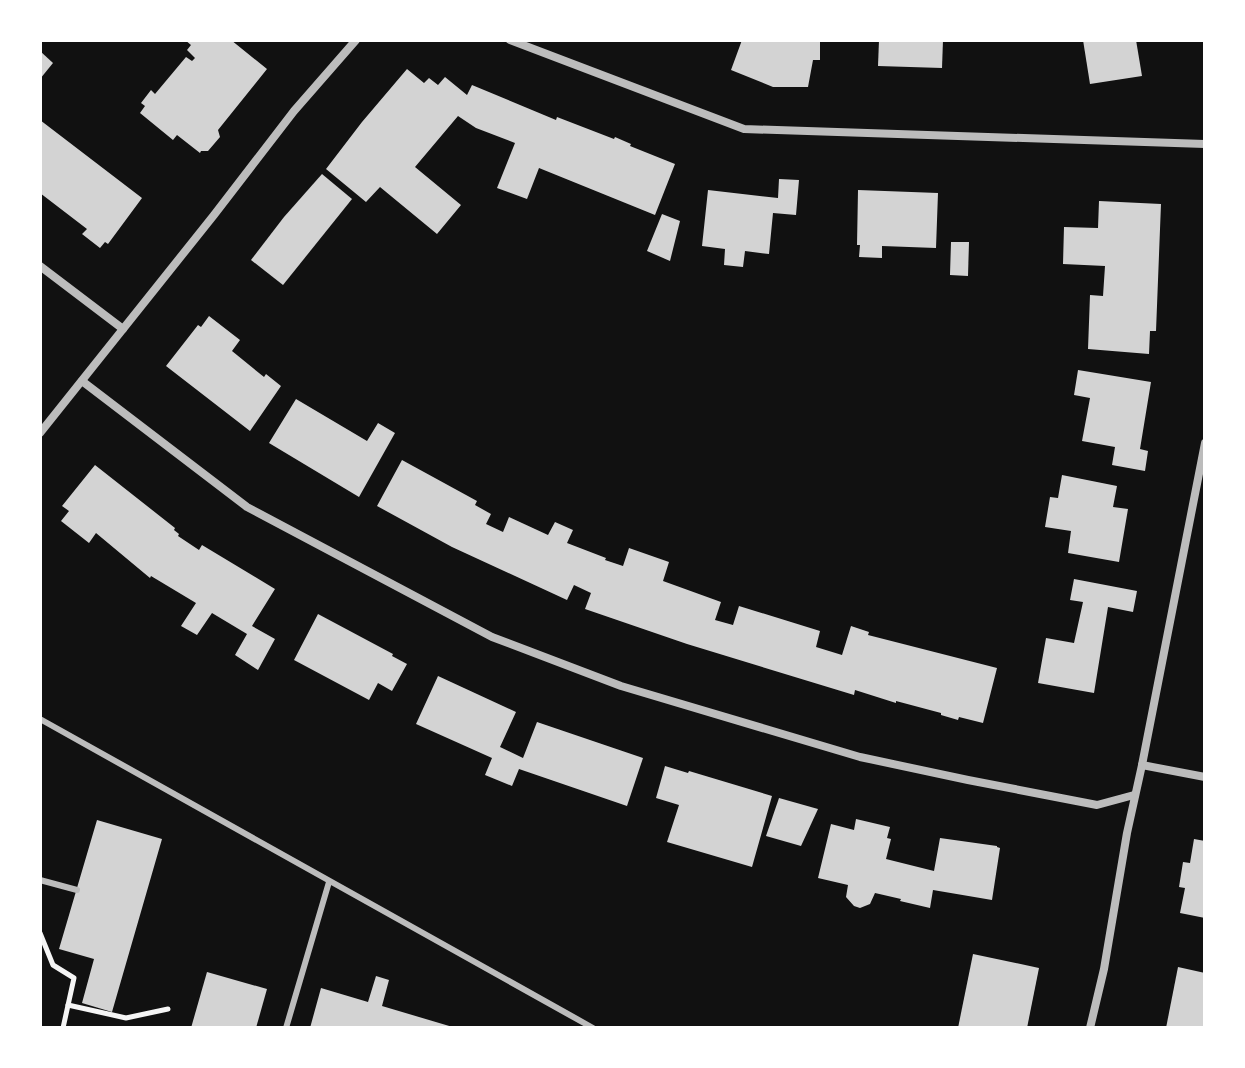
<svg xmlns="http://www.w3.org/2000/svg" width="1245" height="1068" font-family="Spectral,serif">
<rect width="100%" height="100%" fill="#111"/>
<!-- building -->
<g fill="#d3d3d3">
<path d="M185,40H231L267,69L218,130L220,137L208,151H201L200,153L177,135L173,140L140,113L145,106L141,103L151,90L155,94L186,57L192,61L195,58L187,50L191,45Z"/>
<path d="M742,40H820V60H813L808,87H773L731,70Z"/>
<path d="M879,40H943L942,68L878,66Z"/>
<path d="M1083,40H1136L1142,76L1090,84Z"/>
<path d="M40,51L53,63L40,79Z"/>
<path d="M407,69L424,83L429,78L438,85L445,77L467,95L472,85L556,120L557,117L614,139L615,137L631,144L630,146L675,164L655,215L539,168L527,199L497,188L515,143L476,128L458,116L415,167L461,205L437,234L380,187L366,202L326,169L362,122Z"/>
<path d="M40,120L142,198L108,244L105,242L100,248L82,234L87,229L40,193Z"/>
<path d="M322,174L352,199L283,285L251,260L284,217Z"/>
<path d="M779,179L799,180L796,215L773,213L769,254L745,251L743,267L724,265L725,249L702,246L708,190L778,198Z"/>
<path d="M858,190L938,193L936,248L882,246V258L859,257L860,245H857Z"/>
<path d="M1099,201L1161,204L1156,331H1150L1149,354L1088,349L1090,295L1103,296L1105,266L1063,264L1064,227L1098,228Z"/>
<path d="M662,214L680,221L670,261L647,251Z"/>
<path d="M951,242H969L968,276L950,275Z"/>
<path d="M209,316L240,340L232,351L264,377L266,374L281,386L250,431L166,366L198,325L201,327Z"/>
<path d="M1078,370L1151,382L1140,449L1148,451L1145,471L1112,465L1115,447L1082,441L1090,398L1074,395Z"/>
<path d="M296,399L367,441L378,423L395,433L359,497L269,443Z"/>
<path d="M402,460L477,501L475,505L491,514L486,524L503,532L509,517L548,535L555,522L573,530L567,543L606,558L605,560L623,566L629,548L669,562L663,581L721,602L715,620L733,625L739,606L820,631L816,647L842,655L851,626L869,632L868,635L997,668L983,723L959,717L958,720L941,715V713L896,701V703L855,690L854,695L687,644L585,609L591,593L574,585L567,600L452,547L377,506Z"/>
<path d="M95,465L175,528L174,530L179,534L178,536L199,550L202,545L275,589L252,626L275,639L258,670L235,655L247,634L212,613L197,635L181,626L196,603L151,576L150,578L96,533L89,543L61,521L69,511L62,506Z"/>
<path d="M1062,475L1117,486L1113,507L1128,509L1119,562L1068,553L1071,531L1045,527L1050,497L1058,498Z"/>
<path d="M1074,579L1137,591L1133,612L1108,607L1094,693L1038,683L1046,638L1074,643L1083,602L1070,600Z"/>
<path d="M318,614L393,654L392,656L407,664L392,691L378,683L369,700L294,660Z"/>
<path d="M438,676L516,712L500,747L523,758L537,722L643,758L627,806L519,769L512,786L485,775L492,758L416,724Z"/>
<path d="M665,766L688,773L689,771L772,796L752,867L667,842L679,805L656,798Z"/>
<path d="M779,798L818,809L801,846L766,836Z"/>
<path d="M856,819L890,827L887,838L891,839L886,859L934,871L940,838L997,846V847L1000,848L992,900L933,890L930,908L900,901L901,899L875,893L870,904L860,908L854,906L846,897L848,885L818,878L831,824L854,830Z"/>
<path d="M97,820L162,839L112,1012L82,1003L94,959L59,949Z"/>
<path d="M1194,839L1205,841V918L1180,913L1185,888L1179,887L1183,862L1190,863Z"/>
<path d="M973,954L1039,968L1027,1028H958Z"/>
<path d="M1178,967L1205,973V1028H1166Z"/>
<path d="M207,972L267,989L256,1028H191Z"/>
<path d="M376,976L389,980L382,1006L456,1028H310L321,988L368,1002Z"/>
</g>
<g fill="none" stroke-linecap="round" stroke-linejoin="round">
<!-- path -->
<g stroke="#f5f5f5" stroke-width="5">
<path d="M40,933L53,965L74,978L63,1028"/>
<path d="M68,1005L126,1018L168,1009"/>
</g>
<!-- service -->
<g stroke="#bcbcbc" stroke-width="6">
<path d="M40,719L593,1028"/>
<path d="M40,880L77,890"/>
<path d="M286,1028L329,882"/>
</g>
<!-- minor -->
<g stroke="#bcbcbc" stroke-width="8">
<path d="M510,40L744,129L1205,144"/>
<path d="M40,266L123,329"/>
<path d="M82,381L247,507L492,637L621,686L860,757L968,780L1097,805L1134,795"/>
<path d="M40,433L214,215L294,111L356,40"/>
<path d="M1142,765L1205,777"/>
<path d="M1090,1028L1104,969L1127,833L1142,765L1205,443"/>
</g>
</g>
<!-- border -->
<rect width="1245" height="1068" fill="none" stroke="#ffffff" stroke-width="84"/>
</svg>
